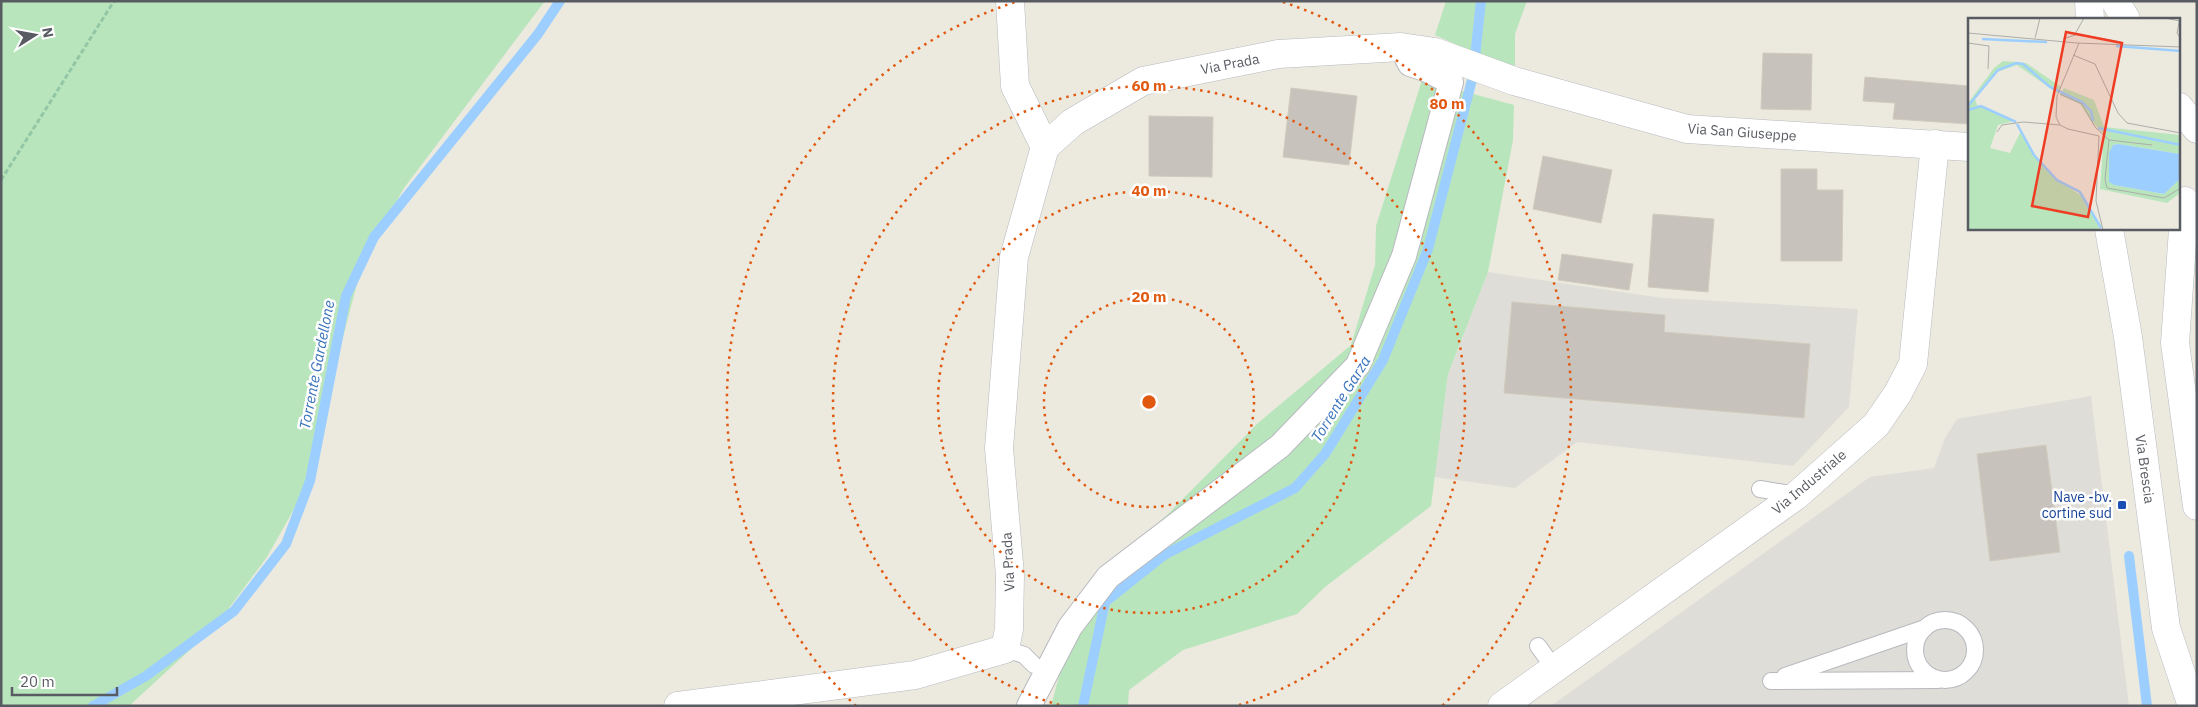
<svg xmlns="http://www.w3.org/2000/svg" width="2198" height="707" font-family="'IBM Plex Sans',sans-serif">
<rect width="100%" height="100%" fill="#eceadf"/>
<!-- industrial -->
<g fill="#dfddd7">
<path d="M1488,272L1662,298L1858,309L1849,407L1793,466L1577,442L1515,488L1434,477L1448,374Z"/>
<path d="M2091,396L2129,706H1551L1870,477L1934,468L1945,438L1957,419Z"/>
</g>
<!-- green -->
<g fill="#b9e5bc">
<path d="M1,1H545L404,188L363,261L332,379L311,479L267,557L215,627L129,706H1Z"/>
<path d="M1446,1H1527L1515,34V71L1435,35Z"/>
<path d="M1422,80L1514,105L1513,140L1488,272L1448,374L1431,506L1325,587L1297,614L1183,650L1129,690L1128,706H1051L1082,591L1167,515L1258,423L1351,345L1375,265L1376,226Z"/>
</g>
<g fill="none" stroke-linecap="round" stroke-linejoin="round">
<!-- stream -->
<g stroke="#9ccfff" stroke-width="10">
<path d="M2129,556L2147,706"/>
<path d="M93,706L146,676L234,611L286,544L310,481L346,296L374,237L538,34L560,1"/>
<path d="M1083,706L1105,602L1164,555L1295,488L1325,454L1383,360L1428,249L1473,76L1481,1"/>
</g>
</g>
<!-- building -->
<g fill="#c7c3bc" stroke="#d1cbbd">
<path d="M1763,53L1812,54L1811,110L1761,109Z"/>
<path d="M1865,77L1969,86V124L1893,119L1895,103L1863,101Z"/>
<path d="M1291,88L1357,96L1349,165L1283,157Z"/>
<path d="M1149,116L1213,117L1212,177L1149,176Z"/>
<path d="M1543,156L1612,170L1601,223L1533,209Z"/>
<path d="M1781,169H1817V190H1843L1842,261H1781Z"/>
<path d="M1653,214L1714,219L1708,292L1648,287Z"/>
<path d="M1562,254L1633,264L1629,290L1558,280Z"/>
<path d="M1512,302L1665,315L1664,332L1810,344L1804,418L1504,393Z"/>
<path d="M2046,445L2060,552L1990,561L1977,454Z"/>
</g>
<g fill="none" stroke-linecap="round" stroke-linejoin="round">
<!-- service casing -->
<g stroke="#b7b9bf" stroke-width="18">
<g id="service">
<path d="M1760,489L1797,495"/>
<circle cx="1945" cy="650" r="30"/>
<path d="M1538,646L1554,668"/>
<path d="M1005,649L1024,655L1034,665"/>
<path d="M1785,676L1925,628"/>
<path d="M1771,681L1938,680"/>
</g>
</g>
<!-- pedestrian casing -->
<g stroke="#b7b9bf" stroke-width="26">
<path id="pedestrian" d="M1029,706L1070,627L1108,577L1280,446L1358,365L1404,256L1451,82L1425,69L1410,64L1401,47"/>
</g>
<!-- minor casing -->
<g stroke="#b7b9bf" stroke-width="29">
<g id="minor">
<path d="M1010,1L1015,86L1045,147"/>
<path d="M678,706L915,675L1005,649L1009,629L1010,575L999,448L1014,257L1045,147L1073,122L1143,81L1278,54L1401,47L1435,52L1514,81L1687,129L1969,147"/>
<path d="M1502,706L1797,495L1876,425L1898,393L1913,364L1935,144"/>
</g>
</g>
<!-- secondary casing -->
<g stroke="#b8bbc2" stroke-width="29">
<g id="secondary">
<path d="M2089,1L2090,19"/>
<path d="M2115,1L2126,19"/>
<path d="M2179,107L2197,129"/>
<path d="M2185,201L2175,343L2197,506"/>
<path d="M2109,229L2128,337L2166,628L2192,706"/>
</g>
</g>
<!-- path -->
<path stroke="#92c6a4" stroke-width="3" stroke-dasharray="5 2.5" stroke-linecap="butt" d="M1,180L114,1"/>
<!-- service -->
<use href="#service" stroke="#fff" stroke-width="16"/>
<!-- pedestrian -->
<use href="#pedestrian" stroke="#fff" stroke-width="24"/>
<!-- minor -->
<use href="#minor" stroke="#fff" stroke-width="28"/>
<!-- secondary -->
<use href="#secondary" stroke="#fff" stroke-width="28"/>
</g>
<!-- distance rings -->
<g fill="none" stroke="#e15910" stroke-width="2.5" stroke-dasharray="2.5 5">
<circle cx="1149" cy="402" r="105"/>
<circle cx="1149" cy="402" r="211"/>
<path d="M1059 705A316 316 0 1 1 1239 705"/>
<path d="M856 706A422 422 0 0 1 1015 2M1283 2A422 422 0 0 1 1442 706"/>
</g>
<!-- markers -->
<rect fill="#1a4fb4" stroke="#fff" stroke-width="2" x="2117" y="500" width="10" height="10" rx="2.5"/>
<g text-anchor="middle" stroke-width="5" stroke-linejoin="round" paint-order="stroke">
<!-- street labels -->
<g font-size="14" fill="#585b61" stroke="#fff">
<text transform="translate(1230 64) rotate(-11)" y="5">Via Prada</text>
<text transform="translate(1742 132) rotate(4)" y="5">Via San Giuseppe</text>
<text transform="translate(2145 469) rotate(82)" y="5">Via Brescia</text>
<text transform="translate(1809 482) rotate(-40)" y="5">Via Industriale</text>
<text transform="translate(1008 562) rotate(-93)" y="5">Via Prada</text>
</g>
<!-- transit labels -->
<g font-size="14" fill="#164399" stroke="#fff" text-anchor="end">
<text x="2112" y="502">Nave -bv.<tspan x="2112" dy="16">cortine sud</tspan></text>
</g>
<!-- water labels -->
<g font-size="15" font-style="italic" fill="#3973bd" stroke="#fff">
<text transform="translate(317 365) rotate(-79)" y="5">Torrente Gardellone</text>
<text transform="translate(1341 399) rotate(-58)" y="5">Torrente Garza</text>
</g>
</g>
<!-- overview -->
<g transform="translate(1968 18)">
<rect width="212" height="212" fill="#eceadf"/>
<path d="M35,43L58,45L93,69L89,75L49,47L29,54L7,81L9,87L46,103L30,107L22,130L42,135L53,113L66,137L85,159L117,180L132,212H0V85L26,50ZM96,70L126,82L136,109L212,117V136L150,126L145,127L141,141L146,167L196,176L212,161V175L199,185L132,171L136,116L123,103L112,86L92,77Z" fill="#b9e5bc"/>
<path d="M150,126L212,136V161L196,176L146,167L141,164V135L145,127Z" fill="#9ccfff"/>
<path fill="none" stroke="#9ccfff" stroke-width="2.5" d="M14,21L79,24M148,28L213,33M0,88L30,52L48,45L55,46L82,69L114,84L123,93L125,103M0,92L13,88L48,104M49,106L66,137L89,162L112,174L133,210M130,110L213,127"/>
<path fill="none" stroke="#adada9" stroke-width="1" d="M197,0L212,3M212,0L209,15L213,21M0,15L109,25L213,29M107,16L116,0M67,20L72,0M95,21L110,16L153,24M0,25L21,28L20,51M111,25L89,78L88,99L92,107L100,111L131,118L128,183L135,212M105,37L127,46L150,95L159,105L213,115M92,76L114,86L127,109L141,122L137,161L139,170L196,180L213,170M29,114L34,107L55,104L92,107M141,122L184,127"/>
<path fill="#ef3c22" fill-opacity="0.15" stroke="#ef3c22" stroke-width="2.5" d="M98,14L154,25L120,199L64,188Z"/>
<rect width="212" height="212" fill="none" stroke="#585b61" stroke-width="2.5"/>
</g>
<circle cx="1149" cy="402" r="8" fill="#e15910" stroke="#fff" stroke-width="2.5"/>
<g font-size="15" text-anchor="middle" font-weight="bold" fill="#e15910" stroke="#fff" stroke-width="5" stroke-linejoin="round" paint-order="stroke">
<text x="1149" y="91">60 m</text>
<text x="1447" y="109">80 m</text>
<text x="1149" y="196">40 m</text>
<text x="1149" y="302">20 m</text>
</g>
<!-- border -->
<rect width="2198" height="707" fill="none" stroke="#585b61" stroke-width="5"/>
<!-- north arrow -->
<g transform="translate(35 35) rotate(79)" stroke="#ffffff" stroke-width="4" paint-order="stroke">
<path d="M0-4L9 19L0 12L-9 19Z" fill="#585b61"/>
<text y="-8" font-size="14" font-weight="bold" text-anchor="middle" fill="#585b61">N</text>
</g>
<!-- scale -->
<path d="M12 687v8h105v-8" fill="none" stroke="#585b61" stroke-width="2.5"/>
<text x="20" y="687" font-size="15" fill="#585b61" stroke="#ffffff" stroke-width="4" paint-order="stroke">20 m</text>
</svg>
